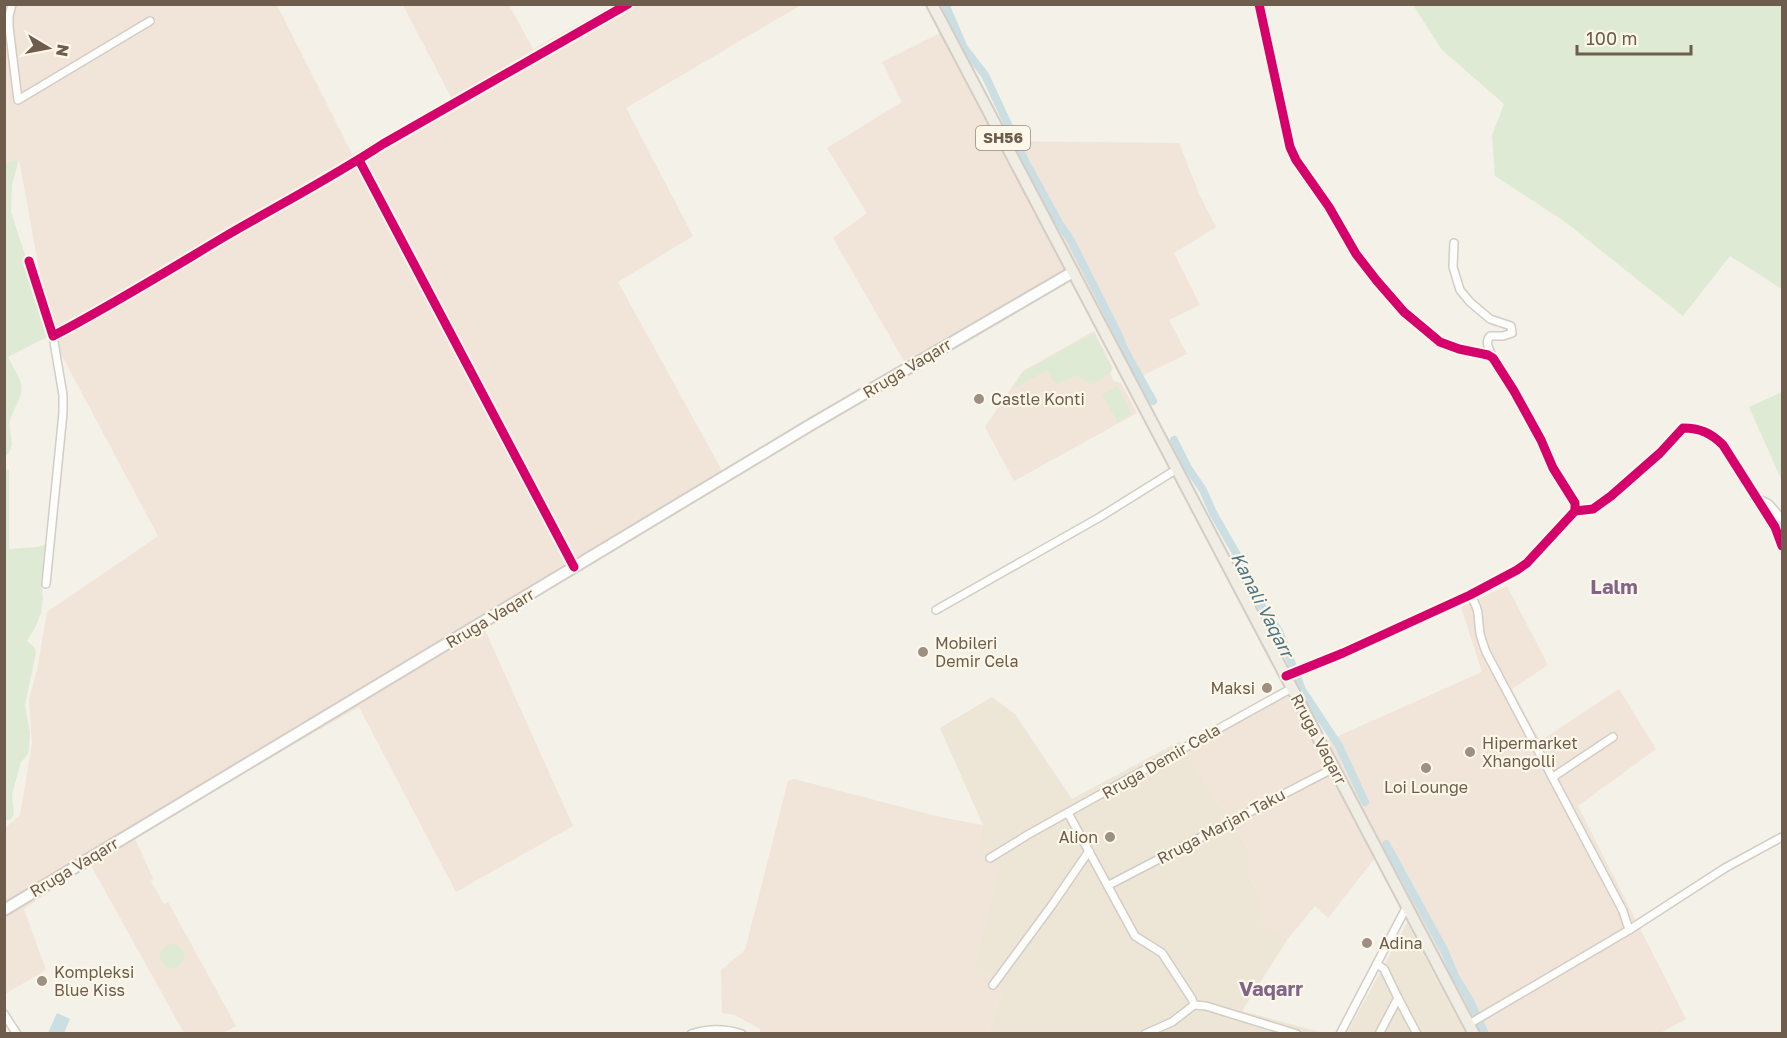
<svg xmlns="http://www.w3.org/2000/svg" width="1787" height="1038" font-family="'Golos Text',sans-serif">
<rect width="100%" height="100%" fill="#f4f1e8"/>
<!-- residential -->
<g fill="#ede5d6">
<path d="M992,697L1015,714L1072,799L1180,741L1185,752L1249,850V878L1260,895V921L1287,940L1242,1011L1324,1033H988L1002,992L995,979L975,963L1000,867L977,853L983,825L940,728Z"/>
<path d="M1407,923L1464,1033H1347Z"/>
</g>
<!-- commercial -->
<g fill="#f1e4d9">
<path d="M5,5H277L352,154L452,99L403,5H509L533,49L613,5H801L626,108L693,236L618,282L725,476L485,630L573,826L456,892L359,707L184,807L88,865L24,909L46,970L5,994V828L20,815L32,744L29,700L37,670L47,612L158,536L51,335L19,159L5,163Z"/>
<path d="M946,30L1004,141L1179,143L1200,196L1216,227L1174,253L1200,305L1169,320L1187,354L1131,381L1073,272L908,368L833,238L867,213L827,148L902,102L882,62Z"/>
<path d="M1094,331L1113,368L1110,374L1114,381L1121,383L1137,413L1014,481L985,427L1023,371Z"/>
<path d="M1507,586L1548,665L1512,689L1540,741L1619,689L1656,749L1578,806L1686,1019L1660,1033H1464L1375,858L1328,918L1315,906L1287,940L1260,921V895L1249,878V850L1185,752L1291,694L1327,741L1482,672L1461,607Z"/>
<path d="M794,779L940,817L983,825L977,853L1001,866L975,962L995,979L1002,992L988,1033H760V1029L735,1015L722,1013L721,970L745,950L788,781Z"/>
<path d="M135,839L153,878L151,881L163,903L165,904L168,902L236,1026L223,1033H184L93,869L91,865Z"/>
</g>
<!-- green -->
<g fill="#dfead4">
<path d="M1413,5H1782V289L1730,256L1683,316L1564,221L1495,176L1492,135L1504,104L1442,50Z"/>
<path d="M19,159L12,185L11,212L51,335L8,357C12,366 19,375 21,384C24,397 13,408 10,421C7,435 19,443 5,457L4,163Z"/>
<path d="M1094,333L1112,368L1109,374L1091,385L1076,375L1058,384L1054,382L1047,370L1012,390L1023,372Z"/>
<path d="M1117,386L1132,413L1118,422L1102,395Z"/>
<path d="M1782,392V481L1749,407Z"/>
<path d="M4,469L9,470V549L38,547L46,544L43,558L45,567L41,582L43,598L41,613L35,628L27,641L35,648L36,653L25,705L30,732L29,748L28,754L21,762L12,794L14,815L11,819L5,821Z"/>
<circle cx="172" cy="956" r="12"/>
</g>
<!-- water -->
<path fill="#cbdee2" d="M57,1013L70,1019L64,1033H48Z"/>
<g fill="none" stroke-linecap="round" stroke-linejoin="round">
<!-- canal -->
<g stroke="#cbdee2" stroke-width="8">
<path d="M945,4L964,48L985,75L1025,161L1059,223L1070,239L1118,334L1125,351L1153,401"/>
<path d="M1174,440L1188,468L1203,490L1213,513L1244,567L1257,599L1279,631L1302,690L1339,746L1365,802"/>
<path d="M1386,844L1444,950L1455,976L1470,1001L1485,1034"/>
</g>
<!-- minor casing -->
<g stroke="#d2cdc5" stroke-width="10">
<g id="minor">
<path d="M12,4L9,16V27L18,100L150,21"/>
<path d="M1259,4L1290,147L1296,160L1329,207L1356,254L1377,281L1404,312L1440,342L1459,349L1488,355L1493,358L1514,391L1541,440L1553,468L1575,503V511"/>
<path d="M359,160L574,567"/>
<path d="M1454,243L1453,267L1460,290L1470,302L1490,319L1511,326L1512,333L1503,336H1490C1484,343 1490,350 1493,358"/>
<path d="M29,261L53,336C112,305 167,271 224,237C277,206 331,178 383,144L628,4"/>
<path d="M1757,498L1769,504L1782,519"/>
<path d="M46,584L63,413V395L53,336"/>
<path d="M1470,595C1481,612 1477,615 1480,633C1481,639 1484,646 1486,652L1623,911L1629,930"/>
<path d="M936,610L1100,517L1177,469"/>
<path d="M1286,676L1343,653L1470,595L1517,570L1527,563L1575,511L1593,509L1611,496L1660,453L1683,428C1700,428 1711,433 1723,445L1775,527L1782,546"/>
<path d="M1553,777L1613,737"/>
<path d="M1068,813L1135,936L1162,953L1192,999L1194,1005"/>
<path d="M990,858L1029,834L1292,688"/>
<path d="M1109,885L1334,768"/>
<path d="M1377,964L1384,969L1398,998L1379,1034"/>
<path d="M993,985L1052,905L1089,851"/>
<path d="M1398,998L1417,1034"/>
<path d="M4,1014L17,1034"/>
<path d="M1469,1024L1629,930L1725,868L1782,837"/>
<path d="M691,1034C709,1028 724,1028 742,1034"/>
<path d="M1145,1034L1172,1022L1194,1005L1206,1006L1297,1034"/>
<path d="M1340,1034L1407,906"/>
</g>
</g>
<!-- secondary casing -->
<g stroke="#d3cec7" stroke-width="14">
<path id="secondary" d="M4,910L812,424L1073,272"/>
</g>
<!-- primary casing -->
<g stroke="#d3cdc6" stroke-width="14">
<path id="primary" d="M932,4L1474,1034"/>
</g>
<!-- minor -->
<use href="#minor" stroke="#fdfdfc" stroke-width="7"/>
<!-- secondary -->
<use href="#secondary" stroke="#fdfdfc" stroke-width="10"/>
<!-- primary -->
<use href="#primary" stroke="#f0ede5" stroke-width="10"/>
<!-- cycleway casing -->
<g stroke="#fcf7e8" stroke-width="13">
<g id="cycleway">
<path d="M1259,4L1290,147L1296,160L1329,207L1356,254L1377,281L1404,312L1440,342L1459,349L1488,355L1493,358L1514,391L1541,440L1553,468L1575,503V511"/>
<path d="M359,160L574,567"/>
<path d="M29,261L53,336C112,305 167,271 224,237C277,206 331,178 383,144L628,4"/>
<path d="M1286,676L1343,653L1470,595L1517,570L1527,563L1575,511L1593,509L1611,496L1660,453L1683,428C1700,428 1711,433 1723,445L1775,527L1782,546"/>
</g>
</g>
<!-- cycleway -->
<use href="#cycleway" stroke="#d6006c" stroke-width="9"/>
</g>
<!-- markers -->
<g fill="#9d9083" stroke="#fcf7e8" stroke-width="2">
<circle cx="979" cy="399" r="6"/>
<circle cx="923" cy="652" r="6"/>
<circle cx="1267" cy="688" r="6"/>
<circle cx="1470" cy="752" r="6"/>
<circle cx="1426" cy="768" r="6"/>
<circle cx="1110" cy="837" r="6"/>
<circle cx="1367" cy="943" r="6"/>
<circle cx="42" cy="981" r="6"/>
</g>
<g text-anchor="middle" stroke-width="4.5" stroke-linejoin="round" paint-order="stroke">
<!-- shield labels -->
<rect fill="#fcf7e8" stroke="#998a7b" stroke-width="1.5" x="976" y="126" width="54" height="24" rx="4.5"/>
<g font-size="15" font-weight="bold" fill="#6e5c4c">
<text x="1003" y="143">SH56</text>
</g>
<!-- street labels -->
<g font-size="16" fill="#6e5c4c" stroke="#fcf7e8">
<text transform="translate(907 368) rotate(-31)" y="6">Rruga Vaqarr</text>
<text transform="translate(490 618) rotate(-31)" y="6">Rruga Vaqarr</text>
<text transform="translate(1319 739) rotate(62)" y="6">Rruga Vaqarr</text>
<text transform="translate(1161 761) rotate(-30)" y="6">Rruga Demir Cela</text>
<text transform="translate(1221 826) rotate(-28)" y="6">Rruga Marjan Taku</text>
<text transform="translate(74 867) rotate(-31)" y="6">Rruga Vaqarr</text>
</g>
<!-- poi labels -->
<g font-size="16" fill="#6e5c4c" stroke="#fcf7e8" text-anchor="start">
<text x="991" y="405">Castle Konti</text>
<text x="935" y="649">Mobileri<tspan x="935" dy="18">Demir Cela</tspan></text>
<text x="1255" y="694" text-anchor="end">Maksi</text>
<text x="1482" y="749">Hipermarket<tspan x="1482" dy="18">Xhangolli</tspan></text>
<text x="1426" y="793" text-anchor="middle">Loi Lounge</text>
<text x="1098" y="843" text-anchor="end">Alion</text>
<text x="1379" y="949">Adina</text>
<text x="54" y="978">Kompleksi<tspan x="54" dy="18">Blue Kiss</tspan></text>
</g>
<!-- water labels -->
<g font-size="18" font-style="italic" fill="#4c7585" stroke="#fcf7e8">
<text transform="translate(1262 605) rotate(63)" y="6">Kanali Vaqarr</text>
</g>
<!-- quarter labels -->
<g font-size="20" font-weight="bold" fill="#82648a" stroke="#fcf7e8">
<text x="1614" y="594">Lalm</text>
<text x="1271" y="996">Vaqarr</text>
</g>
</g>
<!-- border -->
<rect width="1787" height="1038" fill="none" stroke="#6e5c4c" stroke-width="12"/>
<!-- north arrow -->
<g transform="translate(48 48) rotate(100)" stroke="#fcf7e8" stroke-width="4.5" paint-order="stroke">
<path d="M0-4.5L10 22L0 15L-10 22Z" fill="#6e5c4c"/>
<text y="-9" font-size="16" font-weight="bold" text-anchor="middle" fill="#6e5c4c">N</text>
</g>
<!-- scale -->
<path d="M1577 45v9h114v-9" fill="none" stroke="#6e5c4c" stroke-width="3"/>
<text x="1586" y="45" font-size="18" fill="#6e5c4c" stroke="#fcf7e8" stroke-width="4.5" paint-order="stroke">100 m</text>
</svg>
